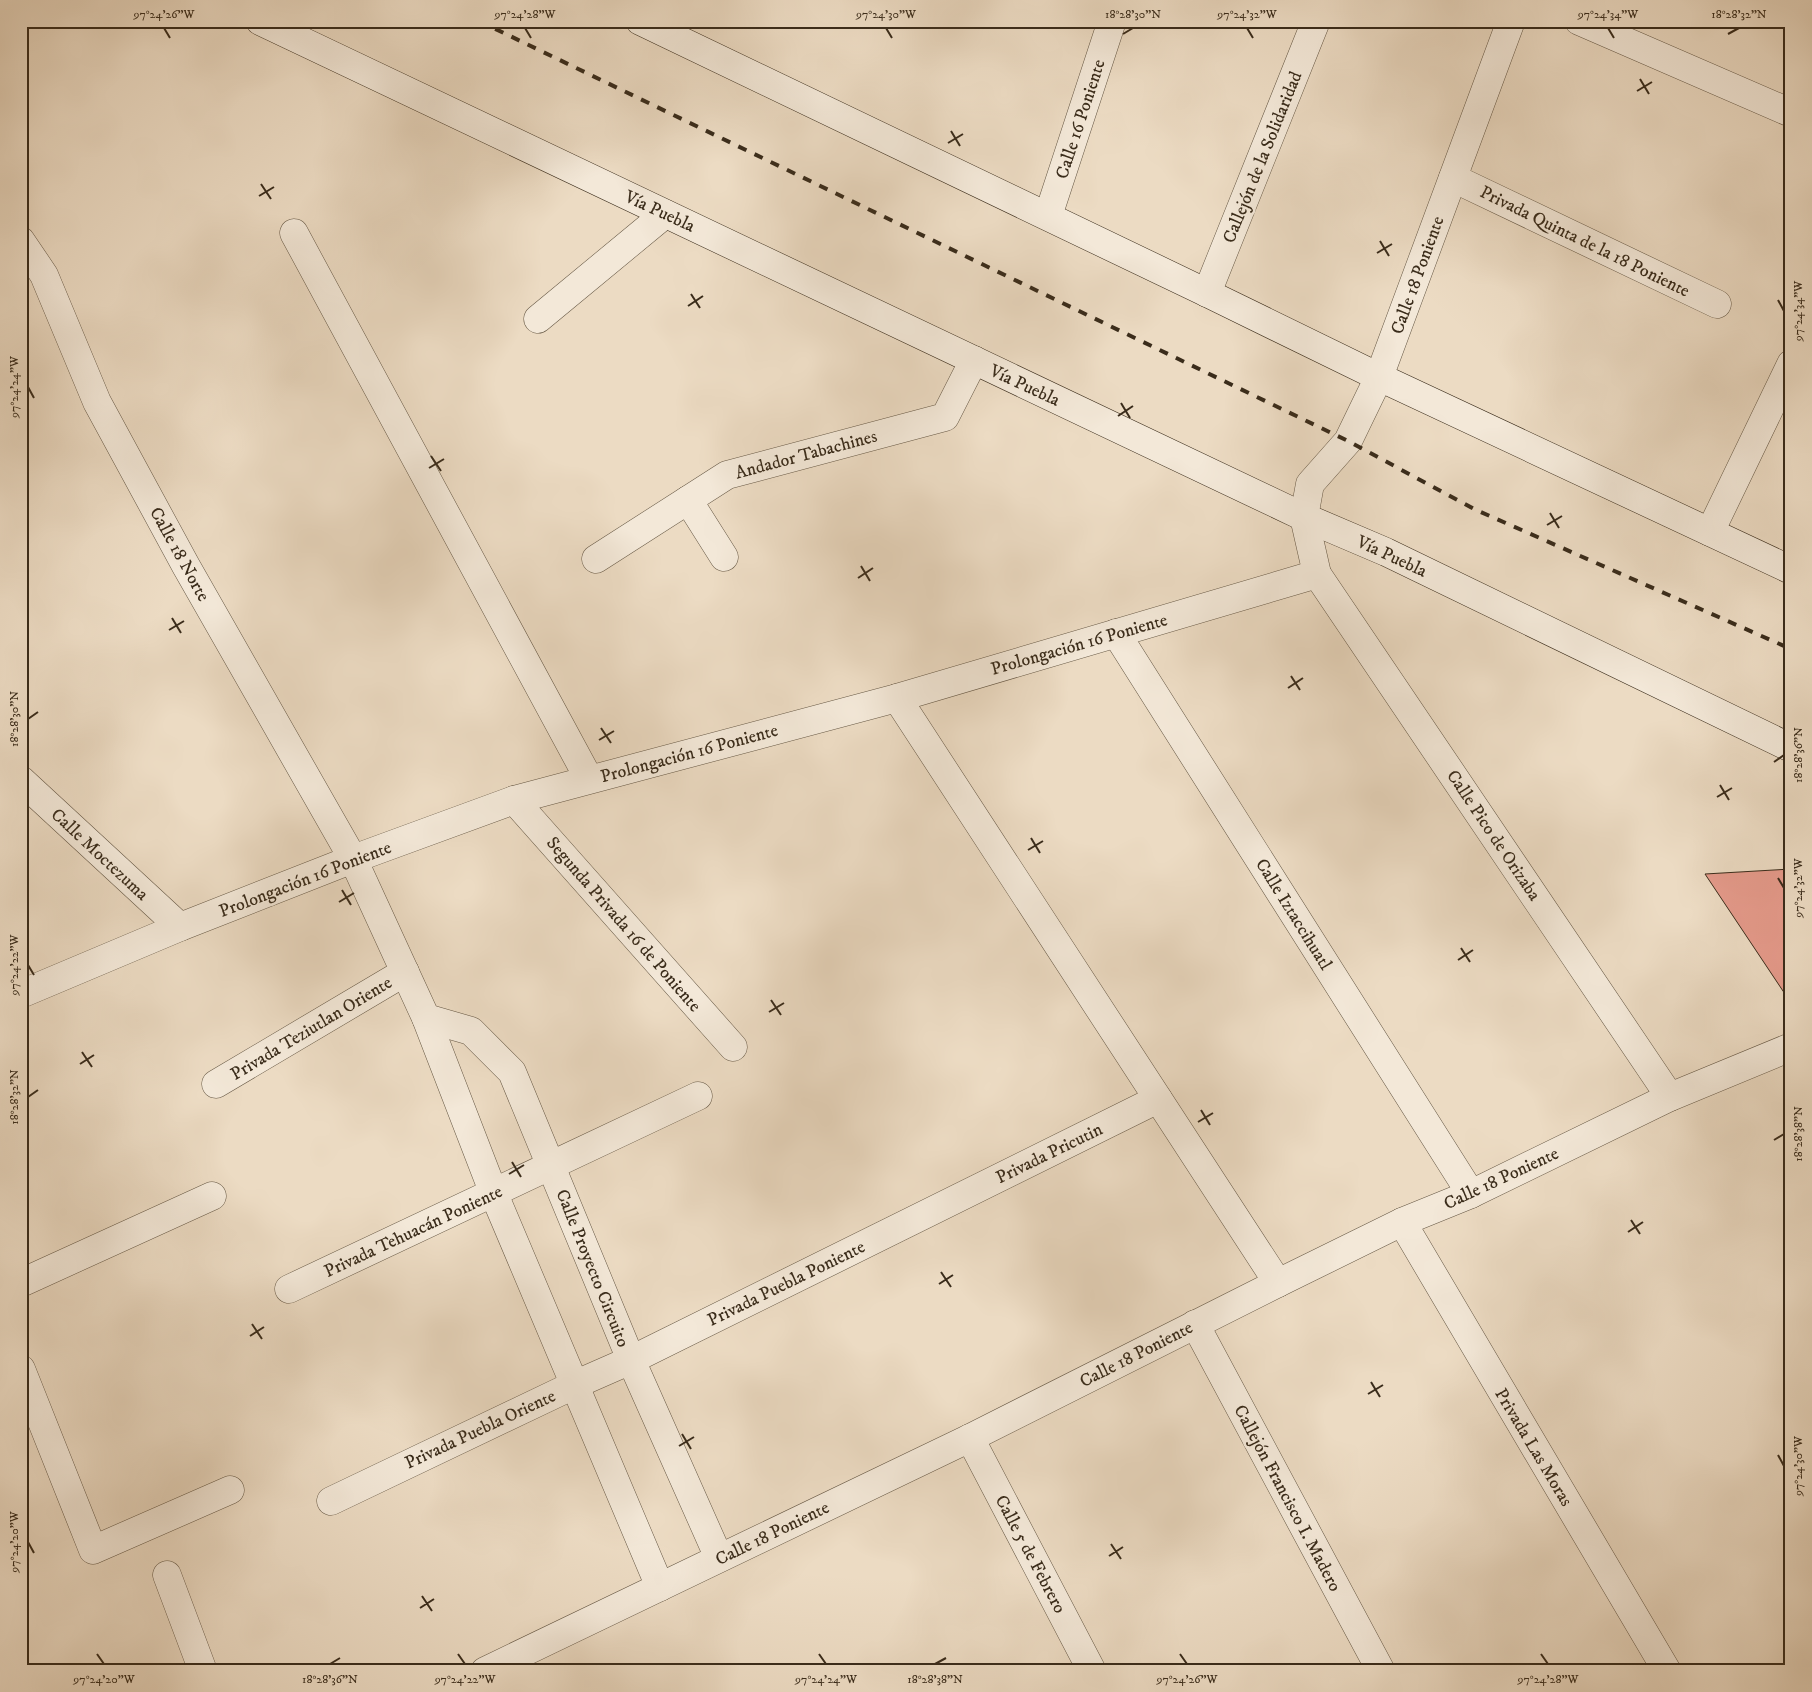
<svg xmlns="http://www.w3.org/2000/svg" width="1812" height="1692" font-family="'IM FELL DW Pica',serif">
<rect width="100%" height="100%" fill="#ecdbc3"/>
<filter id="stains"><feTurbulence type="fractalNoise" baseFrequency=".004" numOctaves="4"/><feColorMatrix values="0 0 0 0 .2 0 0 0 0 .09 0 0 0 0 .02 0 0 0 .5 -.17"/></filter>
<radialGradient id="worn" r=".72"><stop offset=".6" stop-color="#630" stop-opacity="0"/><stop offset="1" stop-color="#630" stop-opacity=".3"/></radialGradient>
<!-- building -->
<path fill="#e69b8c" stroke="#3a2c1b" d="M1791,869V1003L1705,874Z"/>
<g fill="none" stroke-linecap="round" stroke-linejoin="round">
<!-- street casing -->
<g stroke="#665845" stroke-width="29">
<g id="street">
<path d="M1579,21L1791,113"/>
<path d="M1453,178L1717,304"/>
<path d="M1048,216L1112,21"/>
<path d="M294,233L589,779"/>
<path d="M21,241L44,275L97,402L186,566L353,859L426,1018L494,1194L660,1587"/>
<path d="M1207,293L1316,21"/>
<path d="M538,319L665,214"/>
<path d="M688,500L724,557"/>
<path d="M1710,532L1791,364"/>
<path d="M596,559L727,475L945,417L974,360"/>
<path d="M1317,574L1670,1097"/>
<path d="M1116,633L1471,1194"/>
<path d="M897,698L1278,1283"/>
<path d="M21,780L180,927"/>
<path d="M514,800L733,1047"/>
<path d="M21,994L180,927L353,859L514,800L897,698L1317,574L1304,517L1310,484L1348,441L1379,377L1511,21"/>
<path d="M426,1018L471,1031L512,1072L631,1360L719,1558"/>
<path d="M216,1084L405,972"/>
<path d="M1402,1222L1667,1671"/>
<path d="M21,1283L212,1196"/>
<path d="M289,1289L698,1096"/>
<path d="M1195,1324L1381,1671"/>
<path d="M21,1369L93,1550L230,1490"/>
<path d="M970,1438L1092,1671"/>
<path d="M331,1501L574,1385L631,1360L1158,1099"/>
<path d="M167,1575L203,1671"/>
<path d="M485,1671L970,1438L1278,1283L1402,1222L1471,1194L1670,1097L1791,1047"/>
</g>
</g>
<!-- secondary casing -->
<g stroke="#3a2c1b" stroke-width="29">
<g id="secondary">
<path d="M260,21L1304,517L1386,552L1791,748"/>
<path d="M640,21L1207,293L1379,377L1791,570"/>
</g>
</g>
<!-- street -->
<use href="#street" stroke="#f3e8d8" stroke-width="28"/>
<!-- secondary -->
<use href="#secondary" stroke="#f3e8d8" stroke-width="28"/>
<!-- rail -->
<path stroke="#3a2c1b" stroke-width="4" stroke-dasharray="9 9" stroke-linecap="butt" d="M479,21L1348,441L1474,509L1791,649"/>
</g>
<!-- ticks -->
<path fill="none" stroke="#3a2c1b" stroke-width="2" d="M164,28L170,38M525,28L531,38M886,28L892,38M1247,28L1253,38M1608,28L1614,38M1123,34L1133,28M1728,34L1739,28M1640,79L1649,94M1637,91L1652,82M951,131L960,146M948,143L963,134M261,184L271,199M259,196L274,187M1380,241L1389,256M1377,253L1392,244M691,294L700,308M1778,300L1784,311M688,306L703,296M28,387L34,398M1121,403L1130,418M1118,416L1133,406M431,456L441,471M429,468L444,459M1550,513L1559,528M1547,525L1562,516M861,566L870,581M858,578L873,568M172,618L181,633M169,630L184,621M1291,676L1300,690M1288,688L1303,678M28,719L38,712M601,728L611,743M599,740L614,731M1774,762L1784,755M1720,785L1729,800M1717,797L1732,788M1031,838L1040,853M1028,850L1043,841M1778,878L1784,888M342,890L351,905M339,902L354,893M1461,948L1470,962M1458,960L1473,950M28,965L34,975M771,1000L781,1015M769,1012L784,1003M82,1052L92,1067M80,1064L94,1055M28,1097L38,1090M1201,1110L1210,1125M1198,1122L1213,1113M1774,1140L1784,1134M512,1162L521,1177M509,1174L524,1165M1631,1220L1640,1234M1628,1232L1643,1222M941,1272L951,1287M939,1284L953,1275M252,1324L262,1339M250,1336L264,1327M1371,1382L1380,1397M1368,1394L1383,1385M682,1434L691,1449M679,1446L694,1437M1778,1455L1784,1466M28,1542L34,1553M1111,1544L1121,1559M1109,1556L1123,1547M422,1596L432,1611M420,1608L434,1599M97,1654L104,1664M458,1654L465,1664M819,1654L826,1664M1180,1654L1187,1664M1541,1654L1548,1664M330,1664L340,1658M935,1664L946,1658"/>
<g text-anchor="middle" stroke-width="5" stroke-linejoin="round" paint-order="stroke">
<!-- street labels -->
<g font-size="18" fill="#3a2c1b" stroke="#f3e8d8">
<text transform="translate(1080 119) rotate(-72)" y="6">Calle 16 Poniente</text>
<text transform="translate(1262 157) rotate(-68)" y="6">Callejón de la Solidaridad</text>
<text transform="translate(660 211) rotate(25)" y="6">Vía Puebla</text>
<text transform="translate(1585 241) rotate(26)" y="6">Privada Quinta de la 18 Poniente</text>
<text transform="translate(1417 275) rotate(-70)" y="6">Calle 18 Poniente</text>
<text transform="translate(1025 385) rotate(25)" y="6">Vía Puebla</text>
<text transform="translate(806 454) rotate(-15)" y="6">Andador Tabachines</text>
<text transform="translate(180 554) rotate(61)" y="6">Calle 18 Norte</text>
<text transform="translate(1392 556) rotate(25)" y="6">Vía Puebla</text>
<text transform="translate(1079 644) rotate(-16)" y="6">Prolongación 16 Poniente</text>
<text transform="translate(689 753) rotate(-15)" y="6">Prolongación 16 Poniente</text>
<text transform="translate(1494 835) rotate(56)" y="6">Calle Pico de Orizaba</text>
<text transform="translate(100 854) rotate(43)" y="6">Calle Moctezuma</text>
<text transform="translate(305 879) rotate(-21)" y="6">Prolongación 16 Poniente</text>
<text transform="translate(1294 914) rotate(58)" y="6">Calle Iztaccihuatl</text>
<text transform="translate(624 924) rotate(49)" y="6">Segunda Privada 16 de Poniente</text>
<text transform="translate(311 1028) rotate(-31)" y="6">Privada Teziutlan Oriente</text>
<text transform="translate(1049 1153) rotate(-26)" y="6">Privada Pricutin</text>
<text transform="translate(1501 1178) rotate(-25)" y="6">Calle 18 Poniente</text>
<text transform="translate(413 1231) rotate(-25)" y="6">Privada Tehuacán Poniente</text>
<text transform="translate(593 1268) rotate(68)" y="6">Calle Proyecto Circuito</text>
<text transform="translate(786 1283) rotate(-26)" y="6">Privada Puebla Poniente</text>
<text transform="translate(1136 1354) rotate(-27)" y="6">Calle 18 Poniente</text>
<text transform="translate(480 1429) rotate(-25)" y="6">Privada Puebla Oriente</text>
<text transform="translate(1534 1447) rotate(59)" y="6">Privada Las Moras</text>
<text transform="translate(1288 1498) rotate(62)" y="6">Callejón Francisco I. Madero</text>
<text transform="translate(772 1533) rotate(-26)" y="6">Calle 18 Poniente</text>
<text transform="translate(1031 1554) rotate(62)" y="6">Calle 5 de Febrero</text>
</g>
</g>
<!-- margin -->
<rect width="1812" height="1692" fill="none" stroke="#ecdbc3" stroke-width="55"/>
<rect x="28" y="28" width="1756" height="1636" fill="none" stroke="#3a2c1b" stroke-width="2"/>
<g font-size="12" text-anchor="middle" fill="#3a2c1b">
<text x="164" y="18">97°24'26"W</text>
<text x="525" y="18">97°24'28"W</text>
<text x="886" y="18">97°24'30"W</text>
<text x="1133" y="18">18°28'30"N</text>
<text x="1247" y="18">97°24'32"W</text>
<text x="1608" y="18">97°24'34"W</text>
<text x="1739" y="18">18°28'32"N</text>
<text transform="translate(1798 311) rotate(-90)" y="4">97°24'34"W</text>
<text transform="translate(14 387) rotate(-90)" y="4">97°24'24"W</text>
<text transform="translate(14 719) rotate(-90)" y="4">18°28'30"N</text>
<text transform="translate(1798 755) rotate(-90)" y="4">18°28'36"N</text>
<text transform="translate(1798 888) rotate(-90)" y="4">97°24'32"W</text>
<text transform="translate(14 965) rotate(-90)" y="4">97°24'22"W</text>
<text transform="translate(14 1097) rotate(-90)" y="4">18°28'32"N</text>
<text transform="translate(1798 1134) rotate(-90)" y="4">18°28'38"N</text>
<text transform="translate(1798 1466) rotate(-90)" y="4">97°24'30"W</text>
<text transform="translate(14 1542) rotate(-90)" y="4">97°24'20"W</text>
<text x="104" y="1683">97°24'20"W</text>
<text x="330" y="1683">18°28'36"N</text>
<text x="465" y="1683">97°24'22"W</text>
<text x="826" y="1683">97°24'24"W</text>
<text x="935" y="1683">18°28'38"N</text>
<text x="1187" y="1683">97°24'26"W</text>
<text x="1548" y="1683">97°24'28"W</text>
</g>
<rect width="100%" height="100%" filter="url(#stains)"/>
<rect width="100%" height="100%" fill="url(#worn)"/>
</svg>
